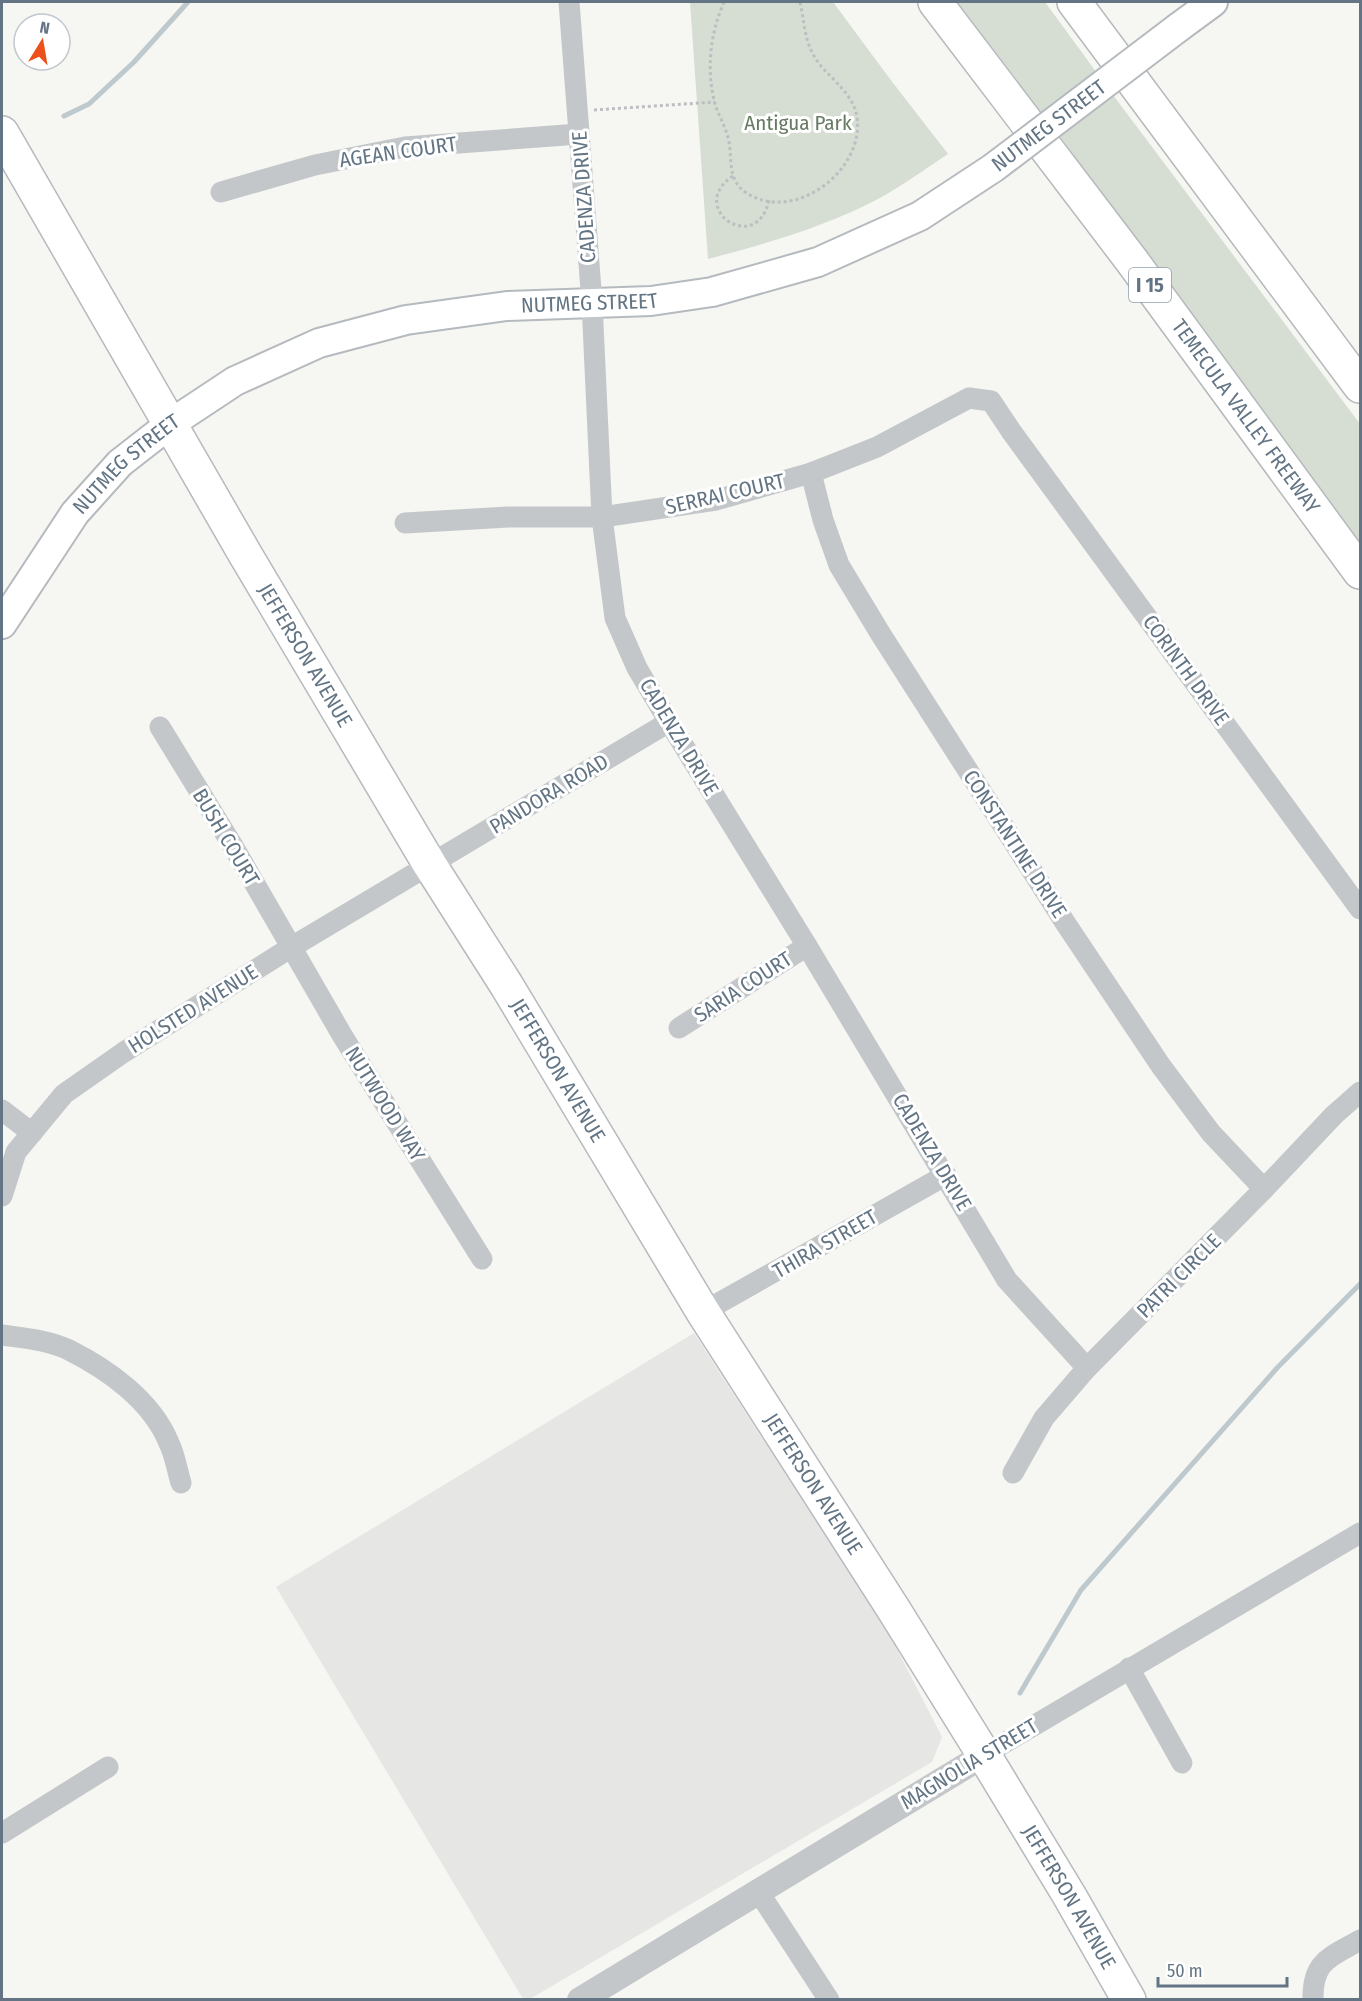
<svg xmlns="http://www.w3.org/2000/svg" width="1362" height="2001" font-family="'Fira Sans Condensed',sans-serif">
<rect width="100%" height="100%" fill="#f6f6f2"/>
<!-- built -->
<path fill="#e6e7e5" d="M694,1333L828,1540L879,1614L942,1737L932,1762L530,1999H523L276,1587Z"/>
<!-- green -->
<g fill="#d6ddd2">
<path d="M690,2H833L890,79L948,154C925,169 902,186 878,199C825,227 765,244 708,259Z"/>
<path d="M957,2H1045L1102,80L1048,121Z"/>
<path d="M1107,87L1360,424V544L1054,128Z"/>
</g>
<g fill="none" stroke-linecap="round" stroke-linejoin="round">
<!-- stream -->
<g stroke="#bec9ce" stroke-width="5">
<path d="M64,116L89,104L134,62L188,2"/>
<path d="M1020,1693L1081,1590L1277,1368L1360,1284"/>
</g>
<!-- secondary casing -->
<g stroke="#b5babf" stroke-width="32">
<g id="secondary">
<path d="M1179,27L1213,2"/>
<path id="s1" d="M2,624L75,513L120,463L170,424L235,381L319,343L406,320L507,306L651,301L712,292L818,262L920,216L993,168"/>
</g>
</g>
<!-- primary casing -->
<g stroke="#b6babe" stroke-width="36">
<g id="primary">
<path id="s2" d="M2,133L245,554L430,865L507,986L703,1312L894,1610L984,1755L1069,1895L1129,2000"/>
</g>
</g>
<!-- motorway casing -->
<g stroke="#b5b9bc" stroke-width="36">
<g id="motorway">
<path id="s3" d="M935,2L1132,261L1360,572"/>
<path d="M1074,2L1360,386"/>
</g>
</g>
<!-- path -->
<g stroke="#bcbfc1" stroke-width="3" stroke-dasharray="3 3" stroke-linecap="butt">
<path d="M724,2C710,34 706,70 715,104C719,117 727,129 729,142C732,160 728,180 745,192C793,225 865,171 857,117C853,90 825,77 813,54C804,38 804,19 800,2"/>
<path d="M594,110L715,102"/>
<path d="M733,176C685,208 757,257 769,200"/>
</g>
<!-- minor -->
<g stroke="#c3c7ca" stroke-width="21">
<path d="M569,2L592,303L602,517L615,618L637,668L669,722L807,946L1007,1280L1087,1368"/>
<path d="M221,192L315,165L405,147L579,134"/>
<path d="M811,473L823,520L839,565L880,633L1066,924L1161,1066L1211,1133L1264,1189"/>
<path d="M405,523L508,517H602L716,500L811,473L877,447L969,398L991,401L1011,431L1360,909"/>
<path d="M160,727L233,846L342,1035L482,1259"/>
<path d="M679,1028L807,946"/>
<path d="M2,1110L32,1133"/>
<path d="M2,1196L16,1152L64,1094L124,1052L290,948L669,722"/>
<path d="M703,1312L946,1175"/>
<path d="M2,1335C23,1338 49,1340 69,1350C109,1370 152,1401 169,1443C175,1455 177,1470 181,1483"/>
<path d="M1013,1473L1044,1418L1087,1368L1264,1189L1334,1115L1360,1092"/>
<path d="M1129,1668L1182,1763"/>
<path d="M984,1755L1360,1533"/>
<path d="M2,1833L108,1767"/>
<path d="M758,1891L829,2000"/>
<path d="M1313,2000C1312,1960 1331,1957 1360,1940"/>
</g>
<!-- tertiary -->
<path stroke="#c3c7ca" stroke-width="26" d="M580,2000L984,1755"/>
<!-- secondary -->
<use href="#secondary" stroke="#fff" stroke-width="28"/>
<!-- primary -->
<use href="#primary" stroke="#fff" stroke-width="33"/>
<!-- motorway -->
<use href="#motorway" stroke="#fff" stroke-width="33"/>
<!-- secondary-bridge casing -->
<g stroke="#b5babf" stroke-width="32" stroke-linecap="butt">
<g id="secondary-bridge">
<path id="s4" d="M993,168L1179,27"/>
</g>
</g>
<!-- secondary-bridge -->
<use href="#secondary-bridge" stroke="#fff" stroke-width="28"/>
</g>
<g text-anchor="middle" stroke-width="6" stroke-linejoin="round" paint-order="stroke">
<!-- shield labels -->
<rect fill="#fff" stroke="#929ea9" stroke-width="1.5" x="1129" y="268" width="42" height="34" rx="4.5"/>
<g font-size="20" font-weight="bold" fill="#637584">
<text x="1150" y="292">I 15</text>
</g>
<!-- park labels -->
<g font-size="21" fill="#667b62" stroke="#fff">
<text x="798" y="130">Antigua Park</text>
</g>
<!-- street labels -->
<g font-size="21" fill="#637584" stroke="#fff">
<text dy="7" stroke="none"><textPath href="#s4" startOffset="70">NUTMEG STREET</textPath></text>
<text transform="translate(398 152) rotate(-8)" y="7">AGEAN COURT</text>
<text transform="translate(584 197) rotate(-94)" y="7">CADENZA DRIVE</text>
<text dy="7" stroke="none"><textPath href="#s1" startOffset="708">NUTMEG STREET</textPath></text>
<text dy="7" stroke="none"><textPath href="#s3" startOffset="518">TEMECULA VALLEY FREEWAY</textPath></text>
<text dy="7" stroke="none"><textPath href="#s1" startOffset="204">NUTMEG STREET</textPath></text>
<text transform="translate(725 494) rotate(-13)" y="7">SERRAI COURT</text>
<text dy="7" stroke="none"><textPath href="#s2" startOffset="604">JEFFERSON AVENUE</textPath></text>
<text transform="translate(1186 670) rotate(54)" y="7">CORINTH DRIVE</text>
<text transform="translate(679 737) rotate(59)" y="7">CADENZA DRIVE</text>
<text transform="translate(549 794) rotate(-31)" y="7">PANDORA ROAD</text>
<text transform="translate(226 837) rotate(59)" y="7">BUSH COURT</text>
<text transform="translate(1015 844) rotate(57)" y="7">CONSTANTINE DRIVE</text>
<text transform="translate(743 987) rotate(-33)" y="7">SARIA COURT</text>
<text transform="translate(193 1009) rotate(-32)" y="7">HOLSTED AVENUE</text>
<text dy="7" stroke="none"><textPath href="#s2" startOffset="1090">JEFFERSON AVENUE</textPath></text>
<text transform="translate(385 1104) rotate(58)" y="7">NUTWOOD WAY</text>
<text transform="translate(932 1152) rotate(59)" y="7">CADENZA DRIVE</text>
<text transform="translate(825 1244) rotate(-30)" y="7">THIRA STREET</text>
<text transform="translate(1179 1276) rotate(-45)" y="7">PATRI CIRCLE</text>
<text dy="7" stroke="none"><textPath href="#s2" startOffset="1576">JEFFERSON AVENUE</textPath></text>
<text transform="translate(969 1764) rotate(-31)" y="7">MAGNOLIA STREET</text>
<text dy="7" stroke="none"><textPath href="#s2" startOffset="2062">JEFFERSON AVENUE</textPath></text>
</g>
</g>
<!-- border -->
<rect width="1362" height="2001" fill="none" stroke="#637584" stroke-width="6"/>
<!-- north arrow -->
<g transform="translate(42 42) rotate(11)"><circle r="28" fill="#ffffff" stroke="#c1c8ce" stroke-width="1.5"/>
<path d="M0-4.5L10 22L0 15L-10 22Z" fill="#ec511b"/>
<text y="-9" font-size="16" font-weight="bold" text-anchor="middle" fill="#637584">N</text>
</g>
<!-- scale -->
<path d="M1158 1977v9h129v-9" fill="none" stroke="#637584" stroke-width="3"/>
<text x="1167" y="1977" font-size="18" fill="#637584" stroke="#ffffff" stroke-width="4.5" paint-order="stroke">50 m</text>
</svg>
